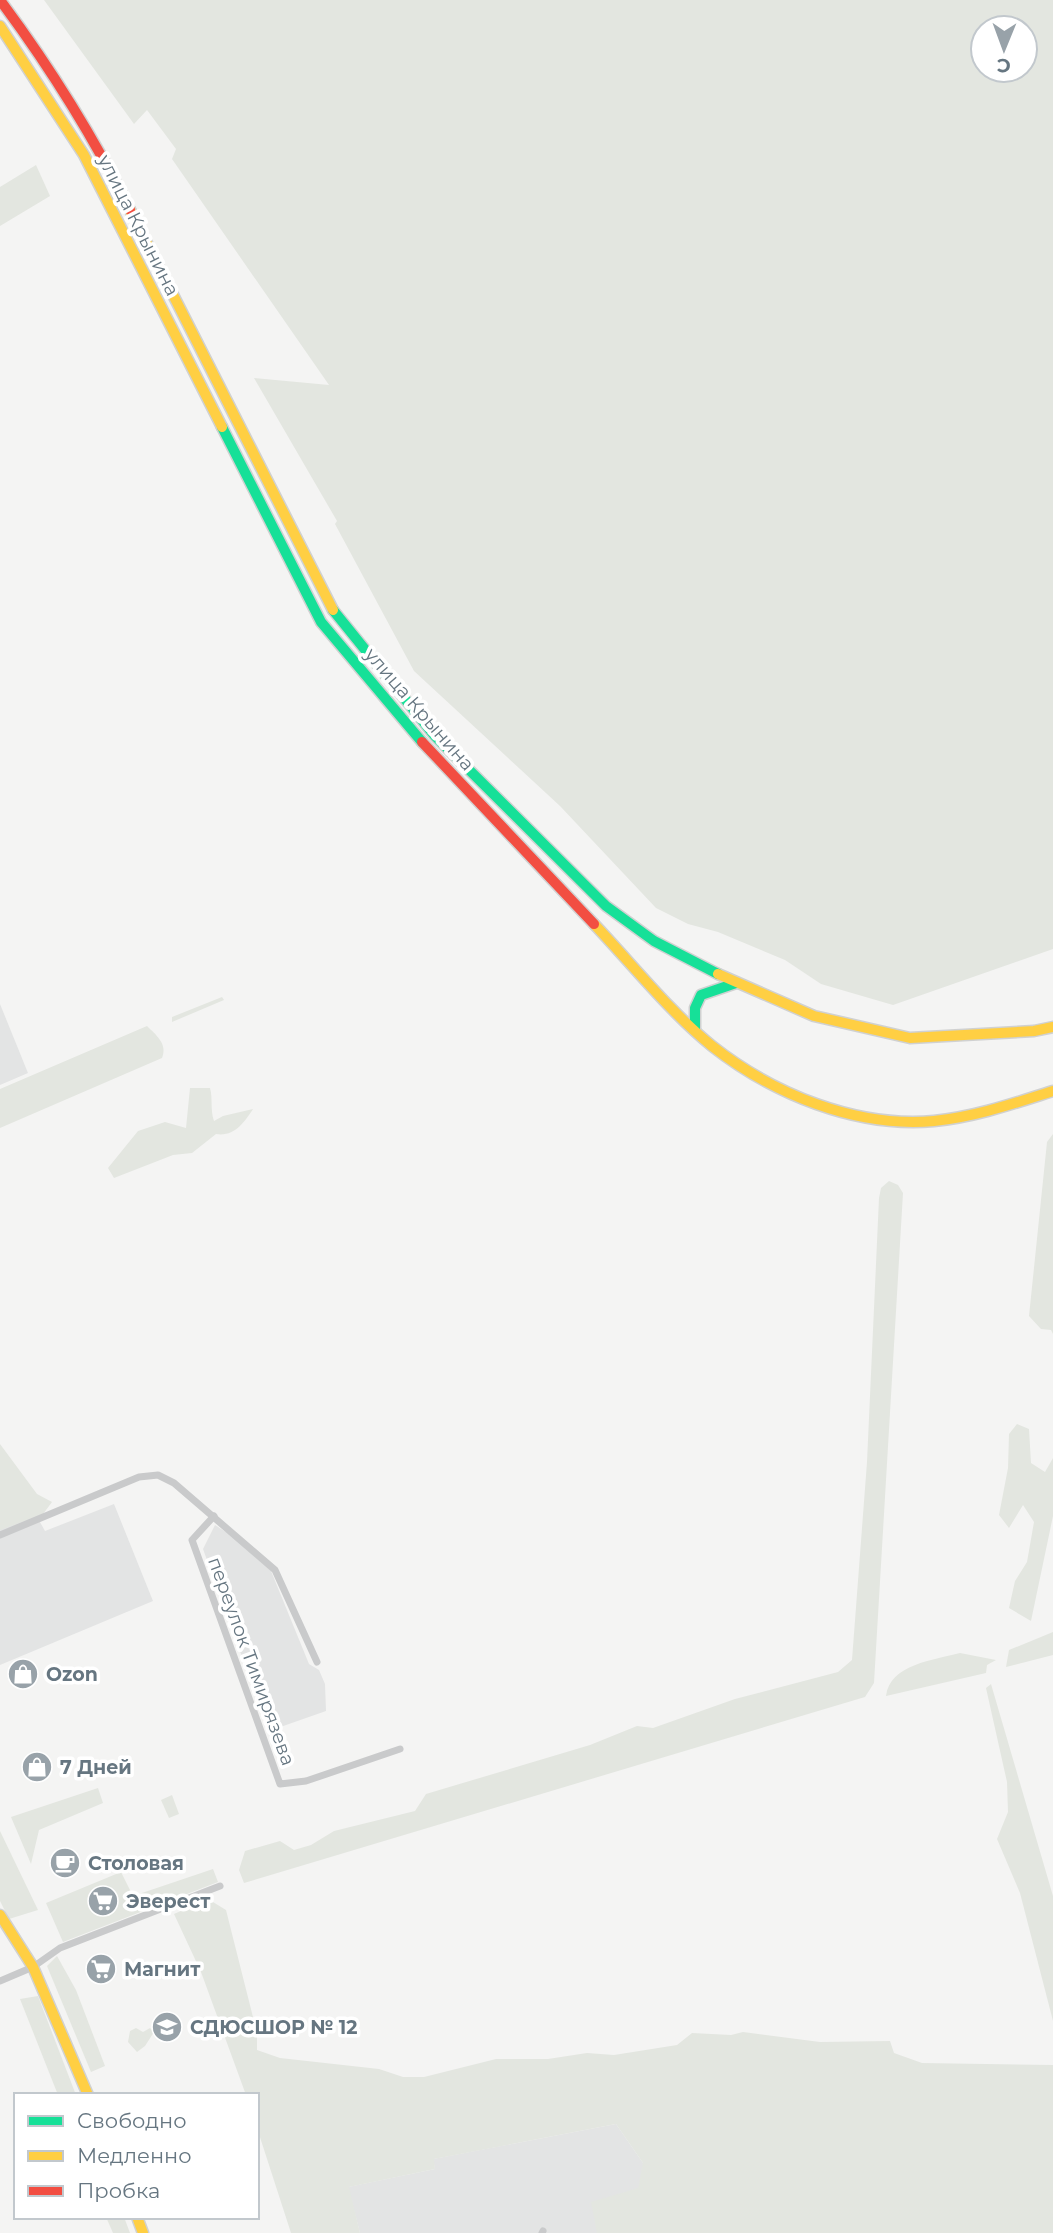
<svg xmlns="http://www.w3.org/2000/svg" width="1053" height="2233" font-family="Montserrat,sans-serif">
<rect width="100%" height="100%" fill="#f4f4f3"/>
<!-- built -->
<g fill="#e3e4e4">
<path d="M0,1004L28,1073L0,1085Z"/>
<path d="M0,1451L45,1531L114,1504L153,1601L0,1665Z"/>
<path d="M215,1525L232,1536L271,1571L309,1664L319,1670L325,1684L326,1711L269,1731L203,1549Z"/>
<path d="M616,2124L643,2163L659,2233H360L348,2187L435,2169L433,2159Z"/>
</g>
<!-- green -->
<g fill="#e3e6e0" fill-rule="evenodd">
<path d="M44,0H1053V949L893,1005L821,984L785,960L718,932L688,924L656,908L560,806L414,671L335,524L337,521L254,378L329,385L172,159L176,149L147,110L134,124ZM983,28H1025V70H983Z"/>
<path d="M36,165L50,196L0,226V187Z"/>
<path d="M222,997L224,1000L172,1022V1017Z"/>
<path d="M147,1026C156,1035 168,1044 162,1058L0,1128V1089Z"/>
<path d="M190,1088H210C213,1098 210,1110 214,1121L223,1116L253,1109C244,1123 234,1137 216,1134L192,1153L173,1155L114,1178L108,1168L138,1131L165,1122L186,1128Z"/>
<path d="M1053,1134V1334L1051,1330L1041,1329L1029,1316L1047,1142Z"/>
<path d="M889,1181L898,1185L903,1193L874,1683L865,1697L244,1883L239,1870L245,1851L280,1841L294,1850L311,1845L334,1831L415,1811L426,1794L590,1745L637,1726L653,1728L735,1699L838,1672L852,1660L867,1462L879,1198L881,1188Z"/>
<path d="M1017,1424L1029,1429L1031,1463L1045,1472L1053,1458V1516L1031,1621L1009,1608L1015,1581L1027,1562L1034,1522L1023,1505L1009,1528L999,1515L1008,1468L1009,1434Z"/>
<path d="M0,1444L37,1494L52,1502L43,1514L0,1530Z"/>
<path d="M1053,1632V1655L1006,1667L1009,1650Z"/>
<path d="M960,1653L996,1660L987,1665L986,1673L886,1696C890,1664 934,1660 960,1653Z"/>
<path d="M991,1684L1053,1896V2021L1020,1893L997,1839L1008,1812L1007,1782L986,1688Z"/>
<path d="M98,1788L103,1803L39,1830L31,1864L11,1817Z"/>
<path d="M172,1795L179,1814L169,1818L161,1800Z"/>
<path d="M0,1831L38,1910L9,1919L0,1901Z"/>
<path d="M213,1869L218,1882L63,1942L46,1903L121,1872L133,1896Z"/>
<path d="M208,1899L226,1910L257,2033V2050L280,2058L379,2069L403,2077H424L496,2059H548L587,2053L614,2055L677,2045L692,2033L731,2035L743,2032L820,2042L890,2041L894,2053L922,2063L1053,2065V2233H597L591,2202L638,2188L643,2163L616,2124L434,2159L435,2169L349,2187L360,2233H291L257,2128V2095H246L201,1972L174,1914Z"/>
<path d="M57,1956L76,1990L105,2066L91,2072L47,1966Z"/>
<path d="M38,1996L76,2095H58L20,1999Z"/>
<path d="M136,2028L143,2032L150,2028L154,2032L145,2046L137,2052L128,2042L130,2031Z"/>
<path d="M106,2217H124L130,2233H113Z"/>
</g>
<g fill="none" stroke-linecap="round" stroke-linejoin="round">
<!-- fast casing -->
<g stroke="#d0d1d1" stroke-width="13">
<g id="fast">
<path d="M222,427L321,622L422,742"/>
<path d="M333,610L435,736L606,906L654,941L718,974"/>
<path d="M695,1030V1008L701,995L736,983"/>
</g>
</g>
<!-- slow casing -->
<g stroke="#d0d1d1" stroke-width="13">
<g id="slow">
<path d="M0,26L84,155L222,427"/>
<path d="M130,210L333,610"/>
<path d="M594,924C632,964 669,1011 712,1046C773,1094 856,1128 934,1121C975,1117 1015,1103 1053,1091"/>
<path d="M718,974L814,1016L910,1038L1034,1031L1053,1027"/>
<path d="M0,1915L33,1967L88,2095"/>
<path d="M137,2217L143,2233"/>
</g>
</g>
<!-- jam casing -->
<g stroke="#d0d1d1" stroke-width="13">
<g id="jam">
<path d="M0,0C50,67 93,136 130,210"/>
<path d="M422,742L594,924"/>
</g>
</g>
<!-- street -->
<g stroke="#c9cacb" stroke-width="7">
<path d="M214,1516L192,1540L280,1784L306,1781L400,1749"/>
<path d="M0,1535L139,1477L158,1475L174,1483L275,1570L317,1662"/>
<path d="M0,1981L33,1967L60,1948L220,1886"/>
<path d="M542,2233L543,2231"/>
</g>
<!-- fast -->
<use href="#fast" stroke="#16e098" stroke-width="10"/>
<!-- slow -->
<use href="#slow" stroke="#ffcf43" stroke-width="10"/>
<!-- jam -->
<use href="#jam" stroke="#f24e42" stroke-width="10"/>
</g>
<!-- icons -->
<defs>
<g id="shop-disc" transform="scale(1.575)"><circle r="9.5" fill="#98a2a9" stroke="#fff"/><path d="M-5-2.5h2.3a2.7 3.5 0 0 1 5.4 0H5L5.5 6h-11ZM-1.5-2.5h3a1.5 2.3 0 0 0-3 0Z" fill="#fff"/></g>
<g id="cafe-disc" transform="scale(1.575)"><circle r="9.5" fill="#98a2a9" stroke="#fff"/><path d="M-5.5-4.5H6V0H3Q3 3.5 0 3.5H-2.5Q-5.5 3.5-5.5 0ZM3-3.2v2h1.7v-2ZM-6 4.5H4V6H-6Z" fill="#fff"/></g>
<g id="supermarket-disc" transform="scale(1.575)"><circle r="9.5" fill="#98a2a9" stroke="#fff"/><path d="M-6-5.5h2.5l.6 2H6L4.5 2H-2.5L-4.4-4H-6ZM-1.5 3.2a1.3 1.3 0 1 0 .1 0ZM3 3.2a1.3 1.3 0 1 0 .1 0Z" fill="#fff"/></g>
<g id="school-disc" transform="scale(1.575)"><circle r="9.5" fill="#98a2a9" stroke="#fff"/><path d="M0-5L7-2L0 1L-7-2ZM-4 1L0 2.5L4 1V4Q0 6-4 4Z" fill="#fff"/></g>
</defs>
<g fill-rule="evenodd">
<use href="#shop-disc" x="23" y="1674"/>
<use href="#shop-disc" x="37" y="1767"/>
<use href="#cafe-disc" x="65" y="1863"/>
<use href="#supermarket-disc" x="103" y="1901"/>
<use href="#supermarket-disc" x="101" y="1969"/>
<use href="#school-disc" x="167" y="2027"/>
</g>
<g text-anchor="middle" stroke-width="7" stroke-linejoin="round" paint-order="stroke">
<!-- street labels -->
<g font-size="19" fill="#667681" stroke="#fff">
<text transform="translate(139 225) rotate(63)" y="7">улица Крынина</text>
<text transform="translate(420 709) rotate(49)" y="7">улица Крынина</text>
<text transform="translate(252 1661) rotate(70)" y="7">переулок Тимирязева</text>
</g>
<!-- poi labels -->
<g font-size="19" font-weight="bold" fill="#667681" stroke="#fff" text-anchor="start">
<text x="46" y="1681">Ozon</text>
<text x="60" y="1774">7 Дней</text>
<text x="88" y="1870">Столовая</text>
<text x="126" y="1908">Эверест</text>
<text x="124" y="1976">Магнит</text>
<text x="190" y="2034">СДЮСШОР № 12</text>
</g>
</g>
<!-- legend -->
<rect x="14" y="2093" width="245" height="126" fill="#ffffff" stroke="#c2c8cd" stroke-width="2"/>
<rect x="28" y="2116" width="35" height="10" fill="#16e098" stroke="#c2c8cd" stroke-width="2"/>
<text x="77" y="2128" font-size="21" fill="#667681">Свободно</text>
<rect x="28" y="2151" width="35" height="10" fill="#ffcf43" stroke="#c2c8cd" stroke-width="2"/>
<text x="77" y="2163" font-size="21" fill="#667681">Медленно</text>
<rect x="28" y="2186" width="35" height="10" fill="#f24e42" stroke="#c2c8cd" stroke-width="2"/>
<text x="77" y="2198" font-size="21" fill="#667681">Пробка</text>
<!-- north arrow -->
<g transform="translate(1004 49) rotate(181)"><circle r="33" fill="#ffffff" stroke="#c2c8cd" stroke-width="2"/>
<path d="M0-5L12 26L0 18L-12 26Z" fill="#98a2a9"/>
<text y="-10" font-size="19" font-weight="bold" text-anchor="middle" fill="#667681">С</text>
</g>
</svg>
